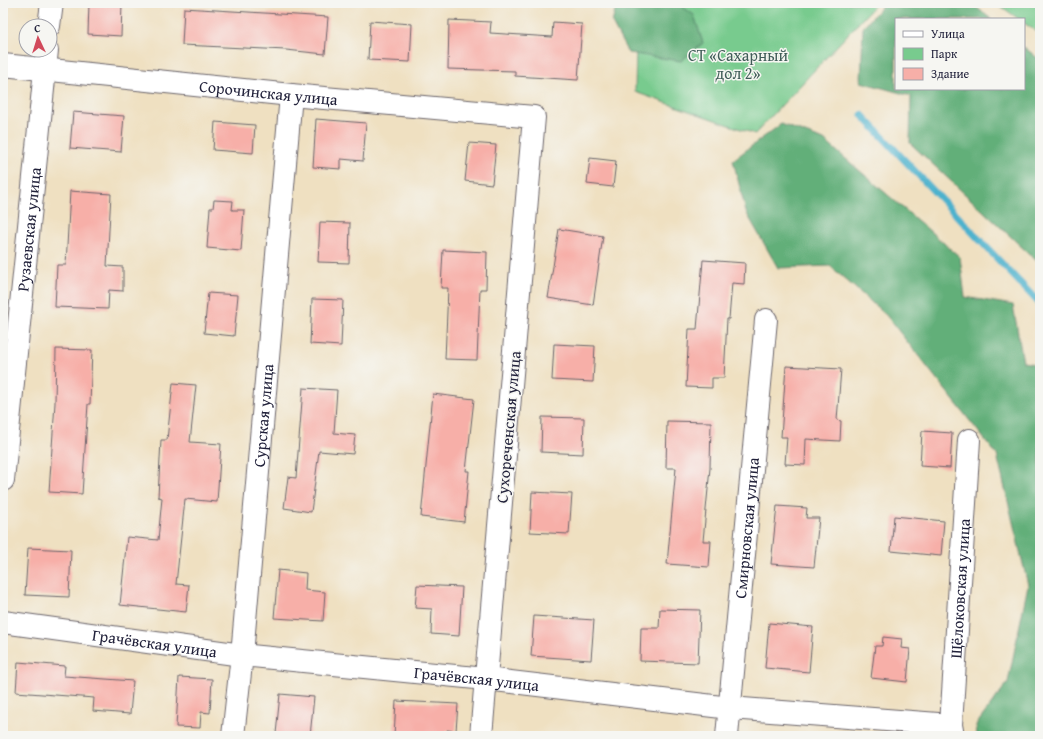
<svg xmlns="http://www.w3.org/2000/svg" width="1043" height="739" font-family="'Gentium Book Plus',serif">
<rect width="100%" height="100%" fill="#f6f6f2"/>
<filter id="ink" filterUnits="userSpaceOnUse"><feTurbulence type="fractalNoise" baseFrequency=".025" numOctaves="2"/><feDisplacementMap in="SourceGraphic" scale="8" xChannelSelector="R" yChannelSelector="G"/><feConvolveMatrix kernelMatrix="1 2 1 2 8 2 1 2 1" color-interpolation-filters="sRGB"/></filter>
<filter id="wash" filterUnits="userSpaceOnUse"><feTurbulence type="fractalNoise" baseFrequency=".012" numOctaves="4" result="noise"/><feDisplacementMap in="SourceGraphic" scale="16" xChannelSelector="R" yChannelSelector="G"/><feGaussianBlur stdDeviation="0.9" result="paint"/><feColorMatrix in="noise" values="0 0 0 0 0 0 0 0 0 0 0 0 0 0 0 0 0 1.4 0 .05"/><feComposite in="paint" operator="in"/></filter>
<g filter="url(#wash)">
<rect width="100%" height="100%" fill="#efe0c1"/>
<!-- green -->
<g fill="#78cb8e" stroke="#4d7664">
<path d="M637,3H877L755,134L635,92Z"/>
<path d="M996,3H1040V34L1024,23V19H1019Z"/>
</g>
<!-- forest -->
<g fill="#62af79" stroke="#42685a">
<path d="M617,3H677L694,15L703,43L681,61L628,53L612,23Z"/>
<path d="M885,3H971L991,19H896V89H1024V47L1040,60V264L910,143L911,96L861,82L863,27Z"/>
<path d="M781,124L824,140L960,257L965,297L1013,305L1023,362L1040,365V736H977L976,725L1008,682L1028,585L997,455L886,315L830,266L778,268L746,212L733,160Z"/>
</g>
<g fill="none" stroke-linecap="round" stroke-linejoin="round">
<!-- stream -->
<path stroke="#4eb2cd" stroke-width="7" d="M862,115L1040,304"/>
</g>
<g id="blocks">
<!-- building -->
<g fill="#f7afa8">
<path d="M89,3H122L121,36L88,34Z"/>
<path d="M184,8L328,17L325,54L286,50L182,45Z"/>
<path d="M449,20L491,22L490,33L552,37L553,22L582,24L578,80L515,76V71L448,69Z"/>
<path d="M370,21L412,24L410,62L368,60Z"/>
<path d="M73,112L124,116L121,152L70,148Z"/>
<path d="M316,119L366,123L363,161L341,159V169L313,167Z"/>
<path d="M215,122L255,125L253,153L213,150Z"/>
<path d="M469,143L496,145L492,184L465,181Z"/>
<path d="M590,158L616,161L613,187L587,184Z"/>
<path d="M70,191L111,194L107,266L123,267V291L109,290L108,309L55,307L57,265H66Z"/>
<path d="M214,200L233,201L232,210H244L241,251L207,248L210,208H213Z"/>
<path d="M320,222L350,223L349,263L318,262Z"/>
<path d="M559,229L603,236L593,305L548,298Z"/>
<path d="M443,250L487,252L486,289H480L477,360L445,359L448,288H441Z"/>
<path d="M703,260L745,263L744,284L732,283L729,319H727L724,378H712V388L686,387L689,329H697Z"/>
<path d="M208,293L238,295L234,336L204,333Z"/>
<path d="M312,299L343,300L341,346L310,344Z"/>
<path d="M554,344L595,346L593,382L552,380Z"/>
<path d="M56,349L92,350L90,404H88L82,494L49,492L55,403Z"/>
<path d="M786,366L841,369L837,420L841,421L840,441L806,439L805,465L785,464L787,437H781Z"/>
<path d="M173,383L196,385L190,442L221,444L217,502L185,499L176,584L189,585L186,612L120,605L127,537L158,540L162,498L158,497L161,440H167Z"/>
<path d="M303,388L337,390L334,433L355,435L353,454L319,451L311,512L284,508L288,477L296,478Z"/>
<path d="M433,394L474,399L466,471H469L464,522L421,517Z"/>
<path d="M542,417L584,418L583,454L541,452Z"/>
<path d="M667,421L711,422L710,468L703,541H711L709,567L667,564L676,468H666Z"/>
<path d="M922,431L952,433L950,468L920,466Z"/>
<path d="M532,492L572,494L569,534L530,532Z"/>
<path d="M777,506L807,508L806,518H819L814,567L771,564Z"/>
<path d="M894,516L944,521L941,556L891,551Z"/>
<path d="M28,548L71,550L69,597L25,595Z"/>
<path d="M278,570L306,573L305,590L325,592L323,621L274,618Z"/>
<path d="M417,585L462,587L459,636L431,634L432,609L415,608Z"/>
<path d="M660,609L700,610L698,663L640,661L641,628H659Z"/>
<path d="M534,616L594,620L591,660L531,656Z"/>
<path d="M769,623L813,627L809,672L765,668Z"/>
<path d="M883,637L902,639L901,648L910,649L907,682L871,678L875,646H882Z"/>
<path d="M18,662L65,666L64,676L133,681L130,714L93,711L94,698L16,692Z"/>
<path d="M179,677L212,679L210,713L201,712L200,728L176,727Z"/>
<path d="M280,694L314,697L310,736L276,734Z"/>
<path d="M396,701L458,704L456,731L447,730L446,736H394Z"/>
</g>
</g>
</g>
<g filter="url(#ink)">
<use href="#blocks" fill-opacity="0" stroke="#6a646a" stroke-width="1"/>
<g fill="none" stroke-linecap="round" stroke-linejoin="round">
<!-- minor casing -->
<g stroke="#6a646a" stroke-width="24">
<g id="minor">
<path d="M49,26L52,3"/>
<path id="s1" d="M3,65L291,95L534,117L481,736"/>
<path id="s2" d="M3,480L47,50"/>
<path id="s3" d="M3,622L242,655L486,679L730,708L951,725"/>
<path id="s4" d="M233,736L242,655L291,95"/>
<path id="s5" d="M727,736L766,320"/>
<path id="s6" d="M953,736L951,725L969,440"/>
</g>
</g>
<!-- minor -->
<use href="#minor" stroke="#fff" stroke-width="22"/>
</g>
</g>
<g text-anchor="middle" stroke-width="3" stroke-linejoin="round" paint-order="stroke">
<!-- park labels -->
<g font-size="16" fill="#405d58" stroke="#f6f6f2">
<text x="738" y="61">СТ «Сахарный<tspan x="738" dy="18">дол 2»</tspan></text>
</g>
<!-- street labels -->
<g font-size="16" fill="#22223b" stroke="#f6f6f2">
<text dy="6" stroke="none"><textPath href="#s1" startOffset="267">Сорочинская улица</textPath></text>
<text dy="6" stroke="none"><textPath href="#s2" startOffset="252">Рузаевская улица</textPath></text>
<text dy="6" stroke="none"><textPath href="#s4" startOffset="322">Сурская улица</textPath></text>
<text transform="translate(508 427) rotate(-85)" y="6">Сухореченская улица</text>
<text dy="6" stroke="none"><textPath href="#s5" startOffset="209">Смирновская улица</textPath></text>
<text dy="6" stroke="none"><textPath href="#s6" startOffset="148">Щёлоковская улица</textPath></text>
<text dy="6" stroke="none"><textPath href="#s3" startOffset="153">Грачёвская улица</textPath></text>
<text dy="6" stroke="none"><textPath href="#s3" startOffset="477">Грачёвская улица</textPath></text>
</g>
</g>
<!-- margin -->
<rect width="1043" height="739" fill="none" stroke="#f6f6f2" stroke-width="16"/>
<!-- legend -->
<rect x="895" y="18" width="130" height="72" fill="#f6f6f2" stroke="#a1a1a9"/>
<rect x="903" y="31" width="20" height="6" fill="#ffffff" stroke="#a1a1a9"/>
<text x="931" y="38" font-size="12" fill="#22223b">Улица</text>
<rect x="903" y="48" width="20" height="12" fill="#78cb8e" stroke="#a1a1a9"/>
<text x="931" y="58" font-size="12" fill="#22223b">Парк</text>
<rect x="903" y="68" width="20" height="12" fill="#f7afa8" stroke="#a1a1a9"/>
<text x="931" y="78" font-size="12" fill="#22223b">Здание</text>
<!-- north arrow -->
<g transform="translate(38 38) rotate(356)"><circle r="19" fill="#f6f6f2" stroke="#a1a1a9"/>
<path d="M0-3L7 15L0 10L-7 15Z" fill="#d1495b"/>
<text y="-6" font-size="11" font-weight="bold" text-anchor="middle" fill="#22223b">С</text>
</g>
</svg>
